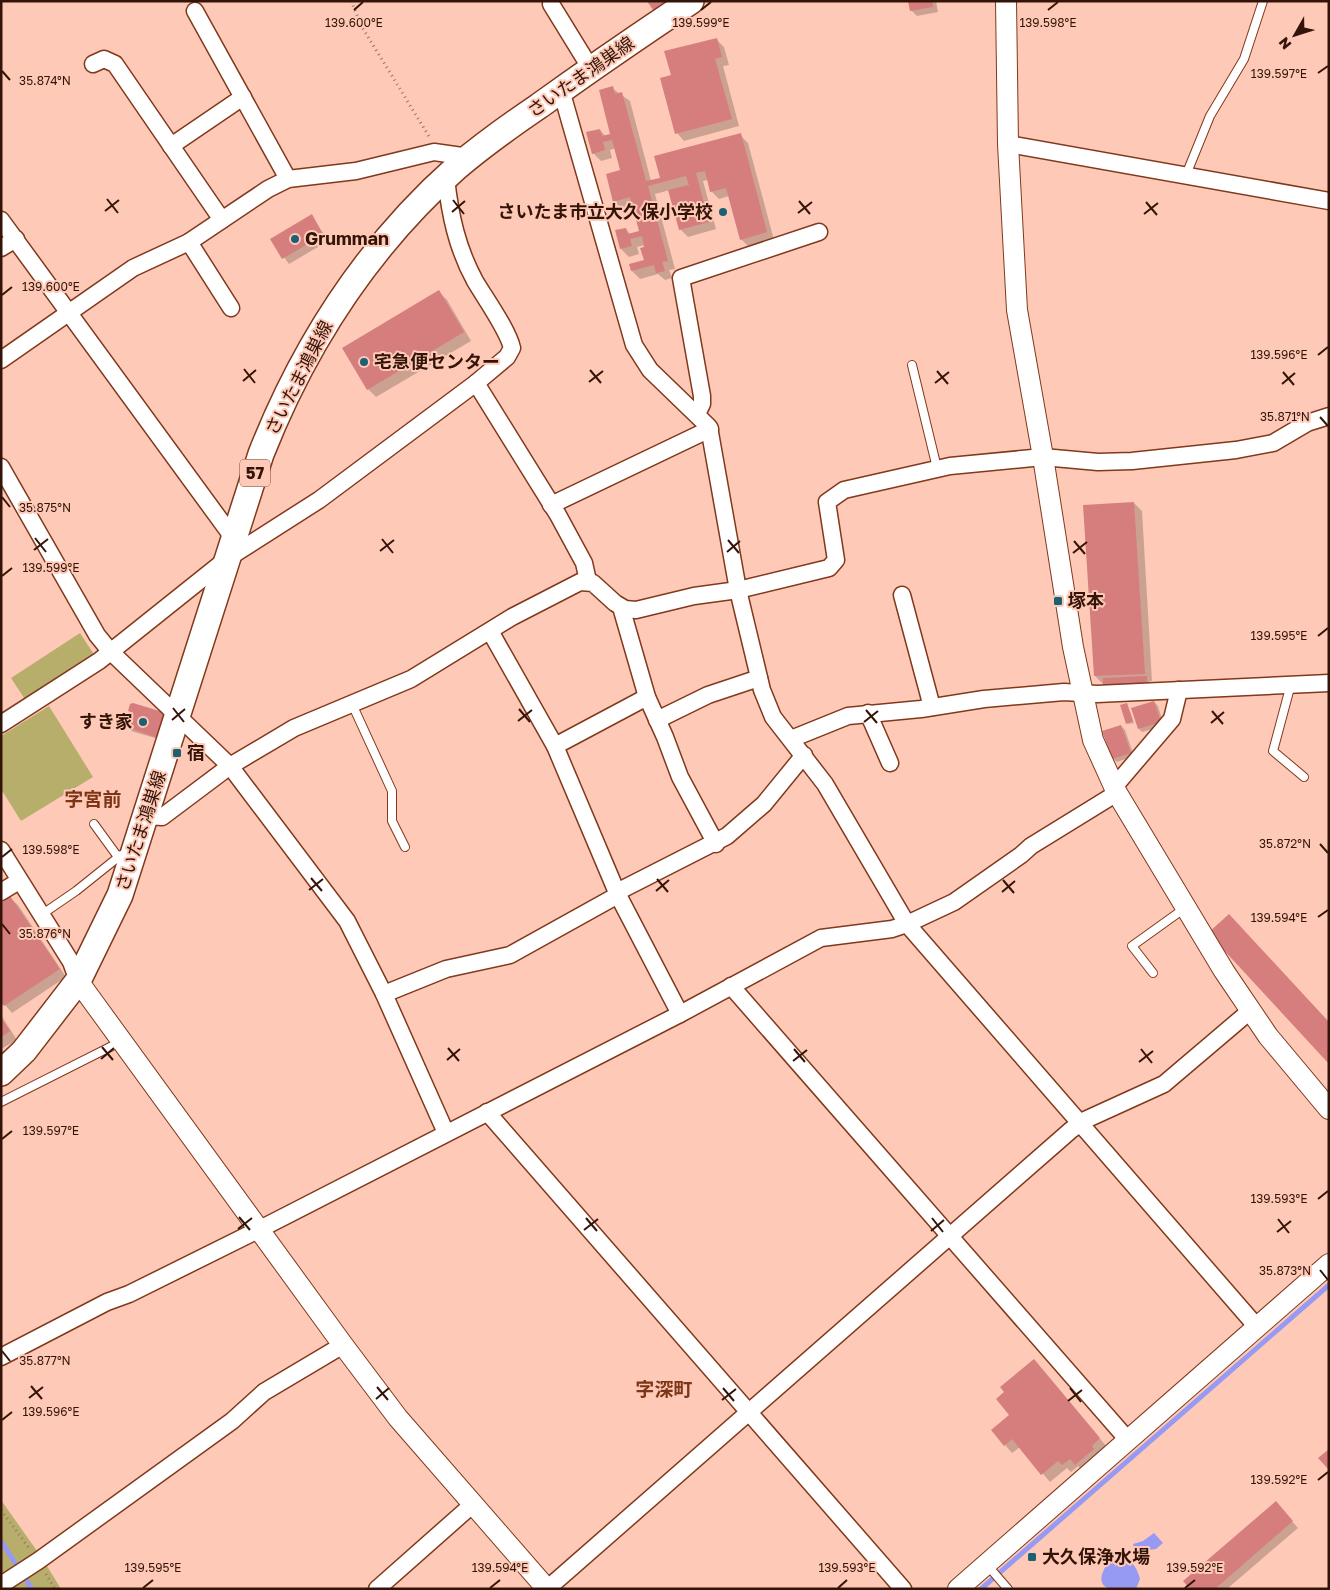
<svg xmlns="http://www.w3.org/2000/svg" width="1330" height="1590" font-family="'Golos Text','Noto Sans JP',sans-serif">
<rect width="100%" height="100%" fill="#fecab7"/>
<!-- green -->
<g fill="#b7ae6c">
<path d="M80,633L95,656L26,701L11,678Z"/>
<path d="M49,706L93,777L21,821L1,789V736Z"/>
<path d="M1,1500L42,1558L61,1589H1Z"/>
</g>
<!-- water -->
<g fill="#979af3">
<path d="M1154,1533L1163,1543L1156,1549L1135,1552L1133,1544L1143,1541Z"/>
<path d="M1115,1557C1130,1557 1137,1566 1140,1579L1136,1589C1128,1589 1119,1590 1111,1589C1093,1585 1104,1564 1115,1557Z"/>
</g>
<!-- shadow -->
<g fill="#0003">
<path d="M649,1H679L660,15Z"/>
<path d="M910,1H936L938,12L917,16L911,10Z"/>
<path d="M716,39L724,47L729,65L723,66L739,126L684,141L677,133L672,76Z"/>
<path d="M612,88L630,101L651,181L661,178L740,135L748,143L774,240L749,247L741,239L729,196L719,199L711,191L708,180L703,181L716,229L688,237L680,229L670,190L655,194L675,269L669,270L672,278L665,280L658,274L640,279L632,271L631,265L645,261V245L637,247L639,254L629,257L621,249L626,229L631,235L640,232L633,206L622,209L614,201L622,171L616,148L610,150L612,158L601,161L593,153L600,130L606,137L612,135Z"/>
<path d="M313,217L328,241L289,264L271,239Z"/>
<path d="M439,292L447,300L471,341L376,397L368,389L344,349Z"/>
<path d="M1134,503L1142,511L1152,681H1150V689L1103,684L1095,676Z"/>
<path d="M1154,702L1158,706L1164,726L1142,732L1139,729Z"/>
<path d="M1127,704L1134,723L1128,724L1127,723Z"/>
<path d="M129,711L169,718L162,740L131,731L128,727L132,713Z"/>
<path d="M1121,726L1125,730L1134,756L1117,762L1113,759Z"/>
<path d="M10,898L18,905L66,977L12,1013L5,1005Z"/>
<path d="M1,1015L17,1040L1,1049Z"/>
<path d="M1034,1360L1107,1447L1084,1472L1078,1466L1071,1472L1067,1468L1050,1482L1020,1447L1012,1453L1005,1445L1011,1415Z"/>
<path d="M1281,1509L1298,1528L1227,1589H1192Z"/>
</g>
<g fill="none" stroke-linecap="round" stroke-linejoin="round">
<!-- stream -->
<g stroke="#979af3" stroke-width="5">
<path d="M1,1541L32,1589"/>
<path d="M981,1589L1329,1285"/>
</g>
</g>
<!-- building -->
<g fill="#d67e7d">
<path d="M647,1H665L653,10Z"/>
<path d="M908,1H932L933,7L910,11Z"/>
<path d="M717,38L722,57L715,59L732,119L675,134L660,78L671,75L664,51Z"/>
<path d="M613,86L615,94L622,92L646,181L660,178L654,156L741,133L767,232L740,240L726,188L710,192L705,171L696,173L709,222L679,230L668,190L689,185L686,176L648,186L668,261L662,262L665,271L656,273L654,265L631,271L629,264L644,260L640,248L644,247L642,236L630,239L632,246L620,249L615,230L626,228L628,234L639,231L630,197L613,202L606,174L620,170L612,140L603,142L605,150L592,154L586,132L600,129L602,136L610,134L599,90Z"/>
<path d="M312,214L323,235L282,259L270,239Z"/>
<path d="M439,290L464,332L367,390L342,348Z"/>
<path d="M1134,502L1145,674L1094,676L1083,505Z"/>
<path d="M1147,676V686L1103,688V678Z"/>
<path d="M1154,701L1161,722L1138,729L1131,708Z"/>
<path d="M133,703L166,713L158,738L126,727L131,712L128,711L130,704Z"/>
<path d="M1127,703L1133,721L1126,724L1120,705Z"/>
<path d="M1121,725L1131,753L1112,759L1102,731Z"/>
<path d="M10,896L60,969L4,1006L1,1003V902Z"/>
<path d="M1229,914L1329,1022V1064L1208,933Z"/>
<path d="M1,1018L10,1031L1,1037Z"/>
<path d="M1034,1359L1100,1438L1092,1446L1094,1449L1075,1465L1070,1459L1062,1465L1058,1461L1041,1475L1012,1439L1004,1446L991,1430L1009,1415L996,1399L1004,1392L1000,1387Z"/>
<path d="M1329,1449V1470L1318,1458Z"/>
<path d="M1276,1501L1293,1521L1215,1589H1190L1183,1581Z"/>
</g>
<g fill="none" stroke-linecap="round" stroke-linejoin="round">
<!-- service casing -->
<g stroke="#81381b" stroke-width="10">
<g id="service">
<path d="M1186,175L1210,116L1244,59L1263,1"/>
<path d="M912,365L937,468"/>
<path d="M1291,684L1273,751L1304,777"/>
<path d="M352,704L392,791V821L405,847"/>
<path d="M94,824L118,857"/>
<path d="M41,915L76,891L121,855L128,853"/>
<path d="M1153,973L1132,946L1185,908"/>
<path d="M1,1102L120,1042"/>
<path d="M988,1566L1008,1589"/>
</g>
</g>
<!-- minor casing -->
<g stroke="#81381b" stroke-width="19">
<g id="minor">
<path d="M551,4L591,69"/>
<path d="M195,11L288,179"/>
<path d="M93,64L104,59L115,64L222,220"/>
<path d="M561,90L634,345L650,370L709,427L738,590L762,690L773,717L825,784L907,924L1257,1327"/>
<path d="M1008,144L1329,201"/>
<path d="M171,146L243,97"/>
<path d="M446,178C450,215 457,248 475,281C485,298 508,330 512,348L507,357L476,383L558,515L584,563L588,581"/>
<path d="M1,220L234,539"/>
<path d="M189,242L231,308"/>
<path d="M1,248L16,239"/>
<path d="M1,360L133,268L189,242L268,189L288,179L356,171L434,152L469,157"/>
<path d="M697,414L702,404V396L681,278L819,232"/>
<path d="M1,467L97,635L110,651L230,766L347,921L384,994L446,1133"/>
<path d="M551,505L710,429"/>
<path d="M902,595L932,707"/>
<path d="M621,607L647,697L665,737L680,777L716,844"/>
<path d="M490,631L555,746L618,895L680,1014"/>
<path d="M868,713L890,763"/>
<path d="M657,720L708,695L759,678"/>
<path d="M1,724L99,661L228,558L319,500L476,383"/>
<path d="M791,739L848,716L921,709L984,699L1064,692L1097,694L1329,683"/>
<path d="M555,746L647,697"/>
<path d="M1114,787L1172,719L1179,690"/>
<path d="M147,816L162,817L230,766L294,728L411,679L512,617L580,582L593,583L615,603L625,609L636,610L694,596L738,590L829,568L836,560L827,502L844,490L950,466L1043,457L1098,462L1132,461L1236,450L1273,443L1307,423L1329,416"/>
<path d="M1,850L71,962L78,981"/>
<path d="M1,892L19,881"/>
<path d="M617,892L727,836L764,804L804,755"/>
<path d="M731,986L1128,1440"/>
<path d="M384,994L446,969L510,955L618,895"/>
<path d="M487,1112L903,1589"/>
<path d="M1,1357L107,1302L129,1294L258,1230L680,1014L821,938L892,929L907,924L954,902L1021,855L1031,846L1117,793"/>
<path d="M1,1585L38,1561L232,1421L264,1392L343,1345"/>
<path d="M377,1589L472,1505"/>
<path d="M547,1589L1071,1130L1085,1120L1164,1084L1250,1011"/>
</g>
</g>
<!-- tertiary casing -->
<g stroke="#81381b" stroke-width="22">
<g id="tertiary">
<path d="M1006,1L1008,144L1017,310L1043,457L1073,647L1093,740L1117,793L1224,971L1268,1036L1329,1109"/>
<path d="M78,981L343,1345L398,1418L547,1589"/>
<path d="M958,1589L1329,1264"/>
</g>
</g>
<!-- primary casing -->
<g stroke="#81381b" stroke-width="28">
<path id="primary" d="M1,1073L24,1051L78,981L120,895L261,454C304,345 369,245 457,167C483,145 511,125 539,106C589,70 640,35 691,1"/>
</g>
<!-- path -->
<g stroke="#9d7363" stroke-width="3" stroke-dasharray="1 4" stroke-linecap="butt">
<path d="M351,1L362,27L430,138"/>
<path d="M1,1510L29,1548"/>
<path d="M46,1574L55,1589"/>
</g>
<!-- service -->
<use href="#service" stroke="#fff" stroke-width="8"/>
<!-- minor -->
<use href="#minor" stroke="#fff" stroke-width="16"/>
<!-- tertiary -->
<use href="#tertiary" stroke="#fff" stroke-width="20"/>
<!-- primary -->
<use href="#primary" stroke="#fff" stroke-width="25"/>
</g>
<!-- ticks -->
<path fill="none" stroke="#341408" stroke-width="2" d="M354,10L363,2M701,10L711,2M1048,10L1058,2M2,71L10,80M1318,73L1328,66M107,199L118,213M453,200L464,214M799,201L810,214M1146,202L1157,215M105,211L119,200M452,212L465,201M798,213L812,202M1144,214L1158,203M2,295L12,287M1318,355L1328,347M244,369L255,383M590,370L601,383M937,371L948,384M1283,372L1294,385M243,381L256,370M589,382L603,371M935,383L949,372M1282,384L1295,373M1320,417L1328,426M2,497L10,507M35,538L46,552M382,539L393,553M728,540L739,553M1074,541L1085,554M34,550L48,539M380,551L394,540M727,552L740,541M1073,553L1087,542M2,576L12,568M1318,636L1328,628M173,708L184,722M519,709L530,722M866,710L877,723M1212,711L1223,724M172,720L185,709M518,721L532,710M864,722L878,711M1211,723L1224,712M1320,844L1328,853M2,857L12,849M311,878L322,891M657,879L668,892M1003,880L1014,893M309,890L323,879M656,891L669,880M1002,892L1015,881M1318,917L1328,910M2,924L10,934M102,1047L113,1060M448,1048L459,1061M794,1049L805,1062M1141,1049L1152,1063M101,1059L114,1048M447,1060L460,1049M793,1061L807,1050M1139,1062L1153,1051M2,1139L12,1131M1318,1199L1328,1191M239,1217L250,1230M586,1218L597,1231M932,1218L943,1232M1278,1219L1289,1233M238,1229L252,1218M584,1230L598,1219M931,1231L944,1220M1277,1232L1291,1221M1320,1270L1328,1280M2,1351L10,1361M31,1386L42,1399M377,1387L388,1400M723,1388L734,1401M1070,1388L1081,1402M29,1398L43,1387M376,1399L389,1388M722,1400L736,1389M1068,1401L1082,1390M2,1420L12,1412M1318,1480L1328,1472M143,1588L153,1580M490,1588L500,1580M838,1588L847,1580M1185,1588L1195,1580"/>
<!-- markers -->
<g fill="#1d6073" stroke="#fecab7" stroke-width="2">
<circle cx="723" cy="212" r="5"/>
<circle cx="295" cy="239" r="5"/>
<circle cx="364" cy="362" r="5"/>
<rect x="1053" y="596" width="10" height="10" rx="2.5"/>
<circle cx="143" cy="722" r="5"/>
<rect x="172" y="748" width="10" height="10" rx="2.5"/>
<rect x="1027" y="1552" width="10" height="10" rx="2.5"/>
</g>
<g text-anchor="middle" stroke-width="4" stroke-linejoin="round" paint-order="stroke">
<!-- shield labels -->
<rect fill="#fecab7" stroke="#714b3c" stroke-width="1" x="240" y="459.5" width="30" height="27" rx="4"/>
<g font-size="16" font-weight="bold" fill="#341408">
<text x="255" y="479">57</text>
</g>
<!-- street labels -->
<g font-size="18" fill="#341408" stroke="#fecab7">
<text transform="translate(581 77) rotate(-35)" y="6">さいたま鴻巣線</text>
<text transform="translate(299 378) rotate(-63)" y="6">さいたま鴻巣線</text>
<text transform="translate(141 831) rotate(-72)" y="6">さいたま鴻巣線</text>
</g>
<!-- poi labels -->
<g font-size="18" font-weight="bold" fill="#341408" stroke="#fecab7" text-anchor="start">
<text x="713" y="218" text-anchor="end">さいたま市立大久保小学校</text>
<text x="305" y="245">Grumman</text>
<text x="374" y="368">宅急便センター</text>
<text x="1068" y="607">塚本</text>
<text x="133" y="728" text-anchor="end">すき家</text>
<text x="187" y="759">宿</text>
<text x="1042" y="1563">大久保浄水場</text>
</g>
<!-- neighbourhood labels -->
<g font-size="19" font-weight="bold" fill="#7d3517" stroke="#fecab7">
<text x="93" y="806">字宮前</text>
<text x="664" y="1396">字深町</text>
</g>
</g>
<g font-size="12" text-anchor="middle" fill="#341408" stroke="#fecab7" stroke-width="4" stroke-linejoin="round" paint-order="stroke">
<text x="354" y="27">139.600°E</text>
<text x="701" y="27">139.599°E</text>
<text x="1048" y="27">139.598°E</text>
<text x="1279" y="78">139.597°E</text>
<text x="45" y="85">35.874°N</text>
<text x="51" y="291">139.600°E</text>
<text x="1279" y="359">139.596°E</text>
<text x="1285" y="421">35.871°N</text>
<text x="45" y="512">35.875°N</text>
<text x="51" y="572">139.599°E</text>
<text x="1279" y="640">139.595°E</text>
<text x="1285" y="848">35.872°N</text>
<text x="51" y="854">139.598°E</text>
<text x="1279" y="922">139.594°E</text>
<text x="45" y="938">35.876°N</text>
<text x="51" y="1135">139.597°E</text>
<text x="1279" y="1203">139.593°E</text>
<text x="1285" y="1275">35.873°N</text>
<text x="45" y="1365">35.877°N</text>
<text x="51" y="1416">139.596°E</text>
<text x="1279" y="1484">139.592°E</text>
<text x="153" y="1572">139.595°E</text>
<text x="500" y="1572">139.594°E</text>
<text x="847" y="1572">139.593°E</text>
<text x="1195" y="1572">139.592°E</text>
</g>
<!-- border -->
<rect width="1330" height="1590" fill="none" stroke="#341408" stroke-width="5"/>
<!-- north arrow -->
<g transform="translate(1295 35) rotate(231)" stroke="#fecab7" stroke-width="4" paint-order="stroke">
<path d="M0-4L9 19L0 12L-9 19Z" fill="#341408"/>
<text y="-8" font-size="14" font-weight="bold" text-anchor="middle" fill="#341408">N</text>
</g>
</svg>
